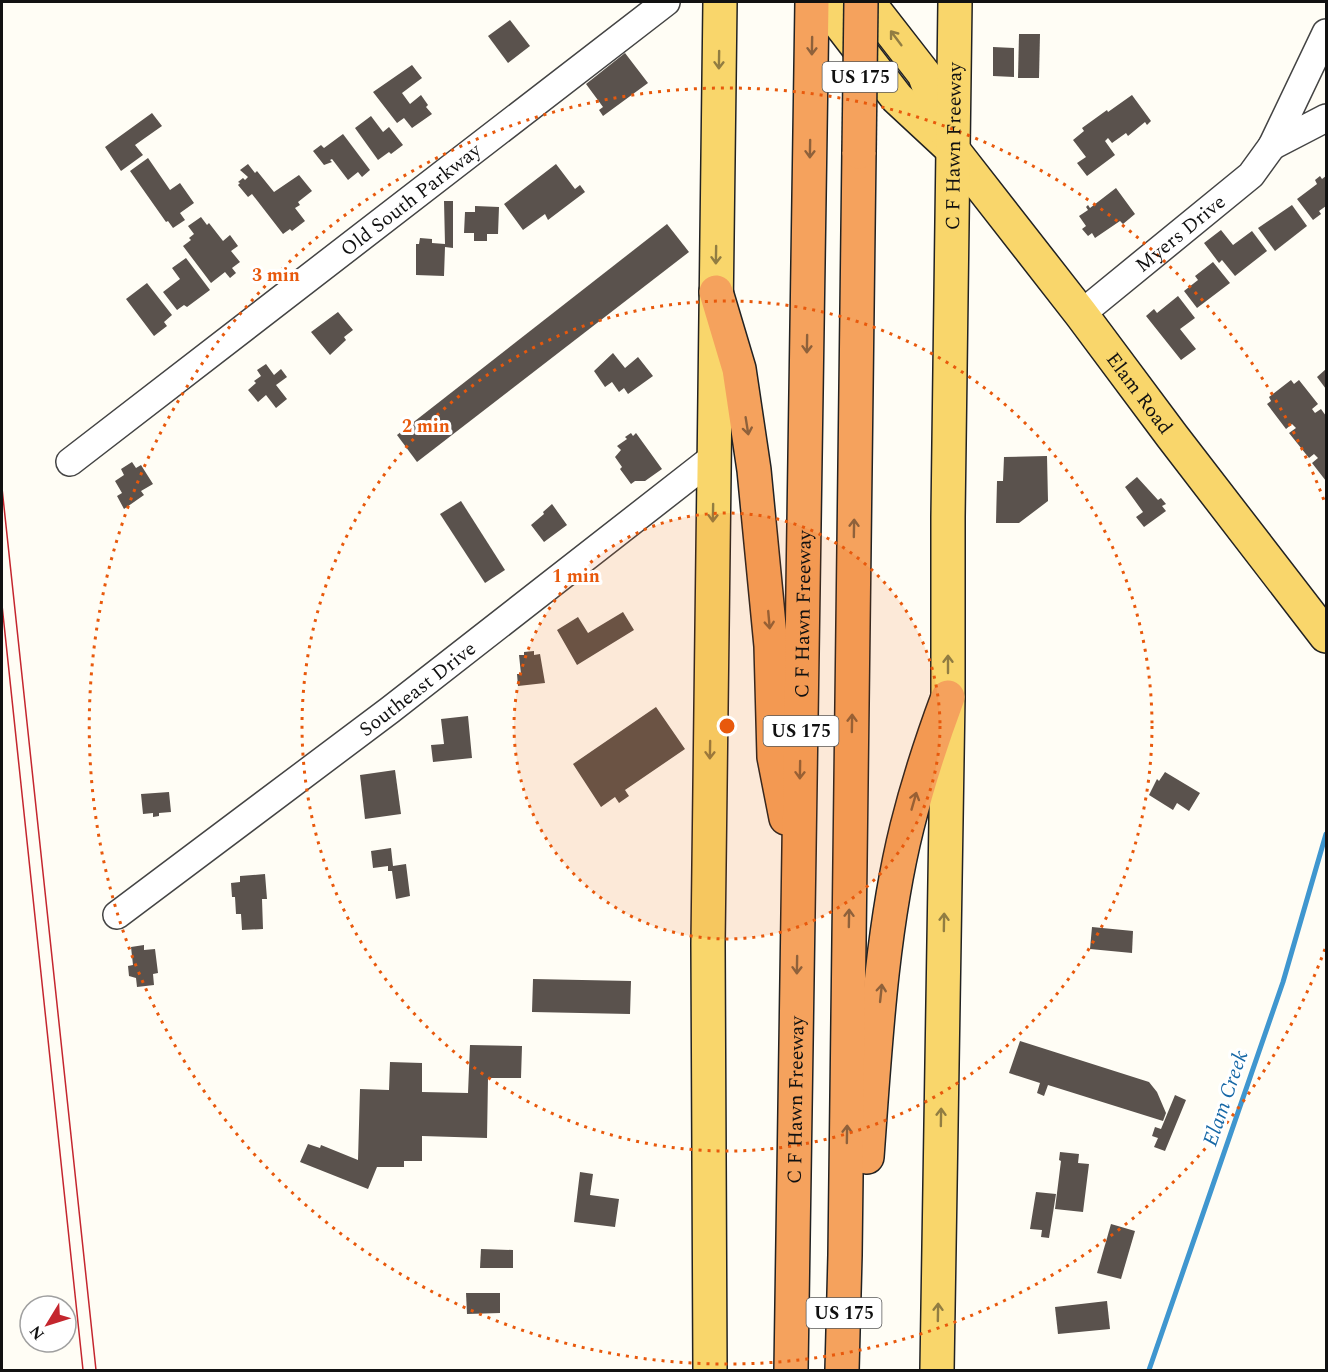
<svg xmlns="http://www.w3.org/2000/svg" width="1328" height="1372" font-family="Spectral,serif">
<rect width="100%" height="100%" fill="#fffdf5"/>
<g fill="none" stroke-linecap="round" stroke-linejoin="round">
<!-- stream -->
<path stroke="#3f96cf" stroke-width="5" d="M1149,1370L1283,982L1326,834"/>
</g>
<!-- building -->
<g fill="#5a524d">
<path d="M510,20L530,46L508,63L488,36Z"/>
<path d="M1019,34H1040L1039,78H1018Z"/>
<path d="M993,47L1014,48V77L993,76Z"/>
<path d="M625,53L648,83L603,116L599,110L603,107L586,84Z"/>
<path d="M412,65L422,78L402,93L410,104L421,95L428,105L426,107L432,114L412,128L404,118L397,123L373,92Z"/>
<path d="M1132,95L1151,121L1147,125L1145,122L1128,136L1126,133L1112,143L1108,138L1105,141L1115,155L1087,176L1077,163L1086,157L1073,140L1084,131L1082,128L1107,110L1108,112Z"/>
<path d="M152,113L162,126L135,145L143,155L121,171L105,147Z"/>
<path d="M371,116L383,132L389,127L403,145L391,154L389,152L378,160L355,128Z"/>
<path d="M343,134L370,170L362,177L358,172L348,180L332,159L330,160L332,162L324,165L313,151L321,145L324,148Z"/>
<path d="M148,158L170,190L180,183L194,203L180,213L185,220L173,228L168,221L166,222L130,171Z"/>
<path d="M248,164L255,173L257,171L274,192L299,175L312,191L298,202L300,205L295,208L305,221L292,231L290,229L283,234L252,194L248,197L238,185L240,183L238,182L243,178L245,180L248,177L240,170Z"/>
<path d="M556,164L575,189L580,185L585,192L548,220L545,214L523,230L504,204Z"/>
<path d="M1320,176L1322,179L1326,176V206L1319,211L1321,214L1313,220L1297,199L1317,184L1315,180Z"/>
<path d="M1116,188L1135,214L1123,224L1120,221L1095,238L1092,233L1088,236L1082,229L1086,226L1079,216L1088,210L1086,207L1088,205L1090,208Z"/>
<path d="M444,201H453V248L445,247L444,276L416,275V244H419L420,238L432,239V243L445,244Z"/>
<path d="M1292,205L1307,226L1275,251L1258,228Z"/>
<path d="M475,206L499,207L498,234H487V241H474V233H464L465,212H475Z"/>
<path d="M201,217L207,225L209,223L223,241L230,235L238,246L231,251L240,262L232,268L236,273L230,278L225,272L211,283L183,246L191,240L189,238L194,234L188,226Z"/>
<path d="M667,224L689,252L417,462L397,435Z"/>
<path d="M1221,230L1233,245L1252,231L1267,251L1235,276L1222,260L1219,263L1204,243Z"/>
<path d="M186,258L210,290L187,307L184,305L177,310L163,292L180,279L172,268Z"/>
<path d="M1213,262L1230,283L1197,308L1184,291L1198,280L1195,276Z"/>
<path d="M147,283L172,315L164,322L167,326L154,336L126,299Z"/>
<path d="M1178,296L1195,318L1180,329L1196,349L1181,360L1146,316L1154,309L1157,313Z"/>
<path d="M338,312L353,330L344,337L346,340L330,355L311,332Z"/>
<path d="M613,353L625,368L638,357L653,376L628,394L624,388L619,392L612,382L605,387L594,371Z"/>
<path d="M266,364L274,375L281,369L287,377L276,385L287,399L276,408L266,395L258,402L248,390L256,383L254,381L261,376L257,370Z"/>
<path d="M1326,369V389L1317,377Z"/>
<path d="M1291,380L1294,384L1299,380L1318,404L1312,409L1315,413L1321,409L1326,416V481L1312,463L1318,458L1314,454L1309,458L1289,433L1296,428L1292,424L1286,429L1267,404L1271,401L1269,397Z"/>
<path d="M631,433L633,436L636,433L662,469L645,481H635L631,484L620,469L622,467L615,457L621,450L617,446L627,439L625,437Z"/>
<path d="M1047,456L1048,501L1019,523H996L997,481H1003L1004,457Z"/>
<path d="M132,462L136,468L141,465L153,484L141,491L144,495L124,509L117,496L122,493L115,481L124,475L121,469Z"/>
<path d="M1137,477L1158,500L1161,498L1166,504L1162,506L1166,511L1144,527L1136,517L1143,512L1125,487Z"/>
<path d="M461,501L505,570L485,583L440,514Z"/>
<path d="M552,504L567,525L544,542L531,525L544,514L543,512Z"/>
<path d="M623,612L634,630L577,665L557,630L578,617L588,633Z"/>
<path d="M534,651V655L540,654L545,683L518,686L517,674H521L519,655H524V652Z"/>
<path d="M656,707L685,749L625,790L629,796L619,803L615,797L601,807L573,764Z"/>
<path d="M468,716L472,758L433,762L431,745L444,744L441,719Z"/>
<path d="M395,770L401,814L365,819L360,775Z"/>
<path d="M1165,772L1200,793L1189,811L1177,803L1173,810L1149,795L1157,779L1159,781Z"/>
<path d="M169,792L171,812L159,813V816L153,817V813L143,814L141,794Z"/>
<path d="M391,848L393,866L406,864L410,896L396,899L392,871H388V866L373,868L371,851Z"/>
<path d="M265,874L267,899H262L263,929L242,930L241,914H236L235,897H232L231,883L240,882V876Z"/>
<path d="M1092,927L1133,931L1132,953L1090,949Z"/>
<path d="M144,945V950L155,949L158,973L153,974L154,985L137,987L136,978L129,976L128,966L133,965L131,947Z"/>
<path d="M533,979L631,981L630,1014L532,1012Z"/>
<path d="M1020,1041L1149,1082L1157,1092L1166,1113L1163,1121L1048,1085L1044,1096L1037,1093L1040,1083L1009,1073Z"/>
<path d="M470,1045L522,1046L521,1078H488L487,1138L422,1136V1161H404V1167H377L368,1189L300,1162L308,1144L320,1148L321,1145L358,1160L360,1089L389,1090L390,1062L422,1063V1092L468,1093Z"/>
<path d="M1175,1095L1186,1100L1165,1151L1154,1147L1158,1138L1152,1136L1155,1127L1161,1129Z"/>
<path d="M1060,1152L1079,1154L1078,1163L1089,1164L1083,1212L1055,1209L1061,1161L1059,1160Z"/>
<path d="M580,1172L593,1174L590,1195L619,1199L615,1227L574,1222Z"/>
<path d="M1036,1192L1056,1194L1049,1238L1041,1237L1042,1230L1030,1229Z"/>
<path d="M1111,1224L1135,1231L1121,1279L1097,1273Z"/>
<path d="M481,1249L513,1250V1268H480Z"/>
<path d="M466,1293H500V1313L467,1314Z"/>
<path d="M1107,1301L1110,1329L1058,1334L1055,1307Z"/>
</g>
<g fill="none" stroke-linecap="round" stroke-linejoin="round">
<!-- minor casing -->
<g stroke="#444" stroke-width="30">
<g id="minor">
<path d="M1326,33L1272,146L1326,118"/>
<path id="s1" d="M1081,314L1251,175L1272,146"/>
<path id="s2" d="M70,462L666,2"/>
<path id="s3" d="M117,915L390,710L714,457"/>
</g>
</g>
<!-- major casing -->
<g stroke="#222" stroke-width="36">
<g id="major">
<path id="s4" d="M823,2L897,98L953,150L1081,314L1172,436L1326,636"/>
<path d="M868,2L924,74L946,132"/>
<path d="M710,1370L708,944L720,2"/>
<path id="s5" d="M937,1370L948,697V517L955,2"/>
</g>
</g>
<!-- highway casing -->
<g stroke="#222" stroke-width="36">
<g id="highway">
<path d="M716,292L739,369L754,470L771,646L774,757L786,818"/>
<path d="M867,1157C875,1049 881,932 907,827C918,783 932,740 948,697"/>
<path id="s6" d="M791,1370L812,2"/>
<path d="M842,1370L845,1255L859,152"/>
</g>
</g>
<!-- minor -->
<use href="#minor" stroke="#fff" stroke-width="27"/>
<!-- major -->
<use href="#major" stroke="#f9d66b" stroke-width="33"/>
<!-- highway -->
<use href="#highway" stroke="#f5a25d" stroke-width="33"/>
<!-- tram -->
<g stroke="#c4262e" stroke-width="1.5">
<path d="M2,488L96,1370"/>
<path d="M2,605L83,1370"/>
</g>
<!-- highway-bridge casing -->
<g stroke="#222" stroke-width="36" stroke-linecap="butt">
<path id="highway-bridge" d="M859,152L861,2"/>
</g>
<!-- highway-bridge -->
<use href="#highway-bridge" stroke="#f5a25d" stroke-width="33"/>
</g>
<!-- one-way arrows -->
<defs><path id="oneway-shaft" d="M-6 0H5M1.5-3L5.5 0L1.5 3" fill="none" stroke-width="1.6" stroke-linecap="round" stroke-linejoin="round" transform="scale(1.5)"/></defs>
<g stroke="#917d42">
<use href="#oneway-shaft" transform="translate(896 38) rotate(-127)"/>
<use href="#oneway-shaft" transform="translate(719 60) rotate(91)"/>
<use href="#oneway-shaft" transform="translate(716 255) rotate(91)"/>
<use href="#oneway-shaft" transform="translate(713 513) rotate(91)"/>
<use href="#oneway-shaft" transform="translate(948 664) rotate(-90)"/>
<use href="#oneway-shaft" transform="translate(710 750) rotate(91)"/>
<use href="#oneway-shaft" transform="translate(944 922) rotate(-89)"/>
<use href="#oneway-shaft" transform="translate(941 1117) rotate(-89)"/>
<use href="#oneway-shaft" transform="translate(938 1312) rotate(-89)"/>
</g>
<g stroke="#8e613b">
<use href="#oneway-shaft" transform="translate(812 46) rotate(91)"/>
<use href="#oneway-shaft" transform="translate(810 149) rotate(91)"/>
<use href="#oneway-shaft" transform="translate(807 344) rotate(91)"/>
<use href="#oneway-shaft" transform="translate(747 426) rotate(81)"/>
<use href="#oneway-shaft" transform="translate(854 528) rotate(-89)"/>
<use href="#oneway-shaft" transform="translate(769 620) rotate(85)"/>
<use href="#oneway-shaft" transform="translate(852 723) rotate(-89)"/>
<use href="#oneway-shaft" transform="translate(800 770) rotate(91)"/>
<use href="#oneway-shaft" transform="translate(914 801) rotate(-74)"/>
<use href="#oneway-shaft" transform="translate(849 918) rotate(-89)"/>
<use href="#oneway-shaft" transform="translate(797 965) rotate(91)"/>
<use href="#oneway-shaft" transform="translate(881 993) rotate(-84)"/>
<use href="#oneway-shaft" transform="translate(847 1134) rotate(-89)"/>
</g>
<!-- distance rings -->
<circle cx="727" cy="726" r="213" fill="#e8590c" fill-opacity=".12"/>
<g fill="none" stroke="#e8590c" stroke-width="3" stroke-dasharray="3 6">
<circle cx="727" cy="726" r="213"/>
<circle cx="727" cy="726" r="425"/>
<path d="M1325 949A638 638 0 1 1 1325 503"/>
</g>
<g text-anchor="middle" stroke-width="6" stroke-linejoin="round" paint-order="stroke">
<!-- shield labels -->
<g fill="#fff" stroke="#585858" stroke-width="1.5">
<rect x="822.5" y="62" width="75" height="30" rx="4.5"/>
<rect x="763.5" y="716" width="75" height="30" rx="4.5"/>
<rect x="806.5" y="1298" width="75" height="30" rx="4.5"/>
</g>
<g font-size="18" font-weight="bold" fill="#111">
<text x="860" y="83">US 175</text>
<text x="801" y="737">US 175</text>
<text x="844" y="1319">US 175</text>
</g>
<!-- street labels -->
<g font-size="20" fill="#111" stroke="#fff">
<text dy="7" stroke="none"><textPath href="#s5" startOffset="1224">C F Hawn Freeway</textPath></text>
<text dy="7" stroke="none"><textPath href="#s2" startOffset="430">Old South Parkway</textPath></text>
<text dy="7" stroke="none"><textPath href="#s1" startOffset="128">Myers Drive</textPath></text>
<text dy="7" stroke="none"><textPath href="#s4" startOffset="504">Elam Road</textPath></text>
<text dy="7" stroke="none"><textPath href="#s6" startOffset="756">C F Hawn Freeway</textPath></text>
<text dy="7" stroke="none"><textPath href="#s3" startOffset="376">Southeast Drive</textPath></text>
<text dy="7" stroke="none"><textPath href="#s6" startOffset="270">C F Hawn Freeway</textPath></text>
</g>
<!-- water labels -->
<g font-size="21" font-style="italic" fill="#1768a6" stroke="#fff">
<text transform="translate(1225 1098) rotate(-71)" y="7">Elam Creek</text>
</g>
</g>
<circle cx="727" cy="726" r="9" fill="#e8590c" stroke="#fff" stroke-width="3"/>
<g font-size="18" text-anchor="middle" font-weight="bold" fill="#e8590c" stroke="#fff" stroke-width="6" stroke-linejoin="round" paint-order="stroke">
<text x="276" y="281">3 min</text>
<text x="426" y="432">2 min</text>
<text x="576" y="582">1 min</text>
</g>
<!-- border -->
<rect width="1328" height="1372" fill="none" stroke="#111111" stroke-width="6"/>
<!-- north arrow -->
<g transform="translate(48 1324) rotate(232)"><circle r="28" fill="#ffffff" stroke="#a0a0a0" stroke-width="1.5"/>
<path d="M0-4.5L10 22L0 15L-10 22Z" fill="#c4262e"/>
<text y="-9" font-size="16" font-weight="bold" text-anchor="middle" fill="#111111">N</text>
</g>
</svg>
